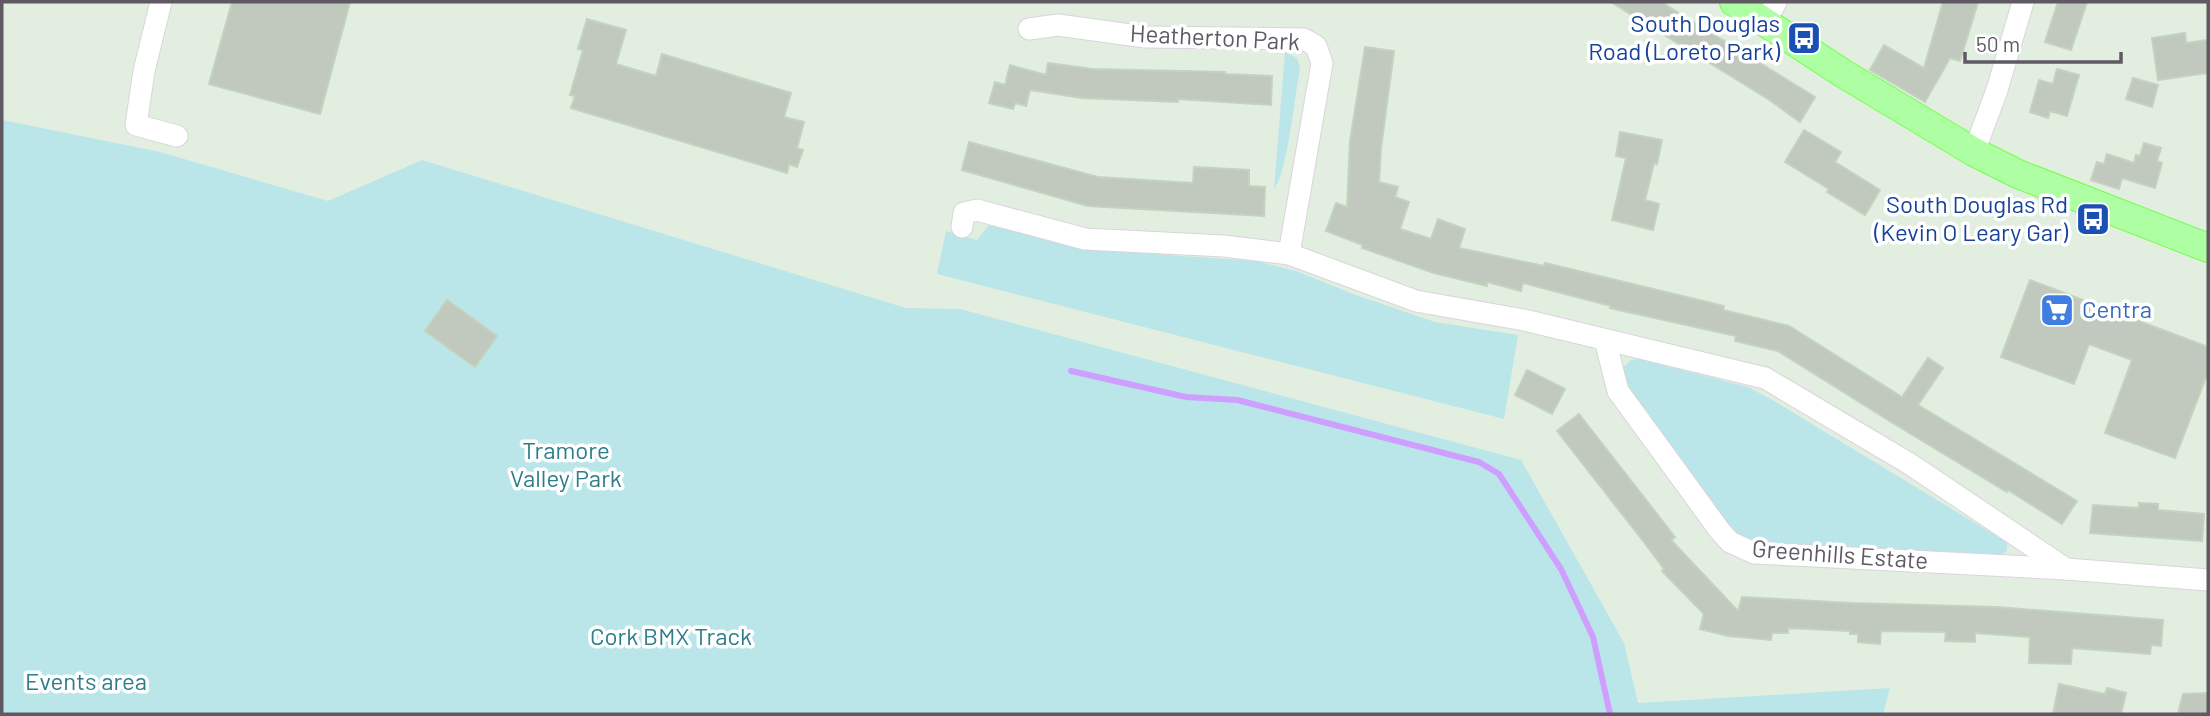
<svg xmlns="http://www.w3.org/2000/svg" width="2210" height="716" font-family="Barlow,sans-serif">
<rect width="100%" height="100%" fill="#e2eee0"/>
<!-- green -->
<g fill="#bae6e9">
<path d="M1285,52L1297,58L1300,68C1295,94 1288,171 1274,189Z"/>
<path d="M2,120L160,152L328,201L422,160L906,308L960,309L1521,460L1624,643L1638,703L1890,688L1883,714H2Z"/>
<path d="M997,224L1094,250L1256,261L1296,271L1353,294L1435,322L1518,335L1504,419L937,274L946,231L977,240L988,226Z"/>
<path d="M1639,359L1748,387L1769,398L2003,540L2007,543V550L2003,555L1995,556L1755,543L1729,529L1624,382L1622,369L1631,360Z"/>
</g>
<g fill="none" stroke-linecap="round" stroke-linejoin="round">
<!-- stream -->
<path stroke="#cf9fff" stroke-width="6" d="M1071,371L1186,397L1237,400L1479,462L1499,474L1561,569L1593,637L1610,714"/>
</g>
<!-- building -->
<g fill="#c1c8bd" stroke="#c3d3be" stroke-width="2">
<path d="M232,2H350L320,114L209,84Z"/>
<path d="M1611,2H1661L1815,97L1800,122L1768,99Z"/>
<path d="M1943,2H1978L1960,61L1950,58L1925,102L1870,70L1884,45L1924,68Z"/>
<path d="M2058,2H2087L2071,50L2045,42Z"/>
<path d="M587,19L626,30L616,64L656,76L662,54L791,93L784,117L804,122L797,148L803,150L797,167L789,164L787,173L571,108L575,96L570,95L583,50L578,49Z"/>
<path d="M2185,33L2186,43L2208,40V73L2158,80L2152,38Z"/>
<path d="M1365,47L1394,51L1381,148L1379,182L1398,187L1395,197L1409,202L1400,229L1431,239L1438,219L1465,229L1459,248L1544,266L1545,263L1724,306L1723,310L1789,326L1902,397L1928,358L1943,368L1918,405L2077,501L2062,524L2008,490L2007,492L1896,425L1778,351L1735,341L1736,336L1610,308L1611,306L1523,283L1521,291L1487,282V286L1434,273L1362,248L1363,245L1326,231L1336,203L1347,207L1350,141Z"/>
<path d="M1048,63L1093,69L1225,72V74L1272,76L1271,105L1178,99V102L1082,98L1030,90L1026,106L1015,103L1013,109L989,103L995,82L1005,85L1010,65L1046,75Z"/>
<path d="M2057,69L2079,75L2067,116L2050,111L2048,118L2030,112L2039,80L2053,84Z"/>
<path d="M2133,78L2158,85L2152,107L2126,99Z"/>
<path d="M1804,130L1841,152L1835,162L1880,190L1865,215L1827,192L1829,189L1785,162Z"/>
<path d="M1620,132L1662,140L1657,164L1654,163L1645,200L1659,204L1653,230L1612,220L1626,158L1616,156Z"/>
<path d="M969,142L1098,177L1193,183L1194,167L1249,170V186L1265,187L1264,216L1088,206L962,170Z"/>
<path d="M2144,143L2161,148L2157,161L2162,163L2155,188L2122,178L2119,189L2091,180L2097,162L2104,164L2107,154L2134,163L2136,155L2140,156Z"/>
<path d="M2030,280L2208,347V372L2175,458L2105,433L2132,360L2089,344L2074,384L2001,357Z"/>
<path d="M447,300L497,336L475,367L425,331Z"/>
<path d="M1527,370L1565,389L1552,414L1515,395Z"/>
<path d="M1579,414L1675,537L1671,540L1738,611L1742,597L1851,603L1996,607L2163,620L2161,646L2151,645L2150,654L2072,648L2071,664L2029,663L2030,637L1975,633V642L1945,641L1946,632L1881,631L1880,644L1858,642V634H1850V631L1788,628V633H1772L1771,640L1728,636L1700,629L1704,614L1662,571L1664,569L1640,537L1557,431Z"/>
<path d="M2139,503L2158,504V510L2204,514L2202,541L2090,533L2093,505L2139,508Z"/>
<path d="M2059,684L2105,694L2107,688L2126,693L2121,714H2053Z"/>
<path d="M2208,693V714H2178L2183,694Z"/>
</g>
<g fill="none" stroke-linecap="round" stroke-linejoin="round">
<!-- minor casing -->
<g stroke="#dad4dc" stroke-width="23">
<g id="minor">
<path d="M161,2L144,71L136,125L177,136"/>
<path d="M1765,22L1776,2"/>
<path d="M1029,29L1058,25L1145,37L1304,39L1316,46L1322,63L1289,254"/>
<path d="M1974,152L1997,90L2023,2"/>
<path d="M962,227L964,213L977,210L1085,239L1224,246L1289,254L1416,301L1524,320L1765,378L1910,464L2066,569"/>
<path d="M1605,340L1618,391L1720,531L1730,542L1754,553L2066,569L2208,580"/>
</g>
</g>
<!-- major casing -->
<g stroke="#71ff48" stroke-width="30">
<path id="major" d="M1734,2L1844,74L1974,152L2018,174L2208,248"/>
</g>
<!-- minor -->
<use href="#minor" stroke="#fff" stroke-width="21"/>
<!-- major -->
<use href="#major" stroke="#aeffa4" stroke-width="28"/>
</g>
<!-- icons -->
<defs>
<g id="bus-square" transform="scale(1.75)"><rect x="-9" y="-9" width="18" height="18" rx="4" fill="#1a4fb4" stroke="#fff"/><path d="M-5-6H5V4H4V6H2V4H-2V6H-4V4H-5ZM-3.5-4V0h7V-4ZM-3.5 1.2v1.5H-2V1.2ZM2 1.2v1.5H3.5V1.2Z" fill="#fff"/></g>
<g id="supermarket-square" transform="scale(1.75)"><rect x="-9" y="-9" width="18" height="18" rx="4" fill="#3f7fe0" stroke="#fff"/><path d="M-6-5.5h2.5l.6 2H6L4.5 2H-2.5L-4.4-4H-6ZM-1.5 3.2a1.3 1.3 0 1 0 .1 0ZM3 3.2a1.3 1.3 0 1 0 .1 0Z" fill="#fff"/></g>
</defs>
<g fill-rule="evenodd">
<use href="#bus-square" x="1804" y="38"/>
<use href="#bus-square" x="2093" y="219"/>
<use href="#supermarket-square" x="2057" y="310"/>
</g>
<g text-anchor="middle" stroke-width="7" stroke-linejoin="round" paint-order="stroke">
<!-- transit labels -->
<g font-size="24" fill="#164399" stroke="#fff" text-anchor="end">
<text x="1780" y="32">South Douglas<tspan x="1780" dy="28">Road (Loreto Park)</tspan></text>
<text x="2068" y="213">South Douglas Rd<tspan x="2068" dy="28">(Kevin O Leary Gar)</tspan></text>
</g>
<!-- street labels -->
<g font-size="24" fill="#5f5963" stroke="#fff">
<text transform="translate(1215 38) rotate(3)" y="8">Heatherton Park</text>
<text transform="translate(1840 555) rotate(4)" y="8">Greenhills Estate</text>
</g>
<!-- shop labels -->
<g font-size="24" fill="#366cbe" stroke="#fff" text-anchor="start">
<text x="2082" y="318">Centra</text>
</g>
<!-- park labels -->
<g font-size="24" fill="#2c7e88" stroke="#fff">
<text x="566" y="459">Tramore<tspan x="566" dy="28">Valley Park</tspan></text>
<text x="671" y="645">Cork BMX Track</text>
<text x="86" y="690">Events area</text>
</g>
</g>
<!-- border -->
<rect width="2210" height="716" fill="none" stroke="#5f5963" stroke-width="7"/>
<!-- scale -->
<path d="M1965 52v10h156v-10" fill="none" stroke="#5f5963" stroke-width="3.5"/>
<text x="1976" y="52" font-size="21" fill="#5f5963" stroke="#ffffff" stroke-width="5" paint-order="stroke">50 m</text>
</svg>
